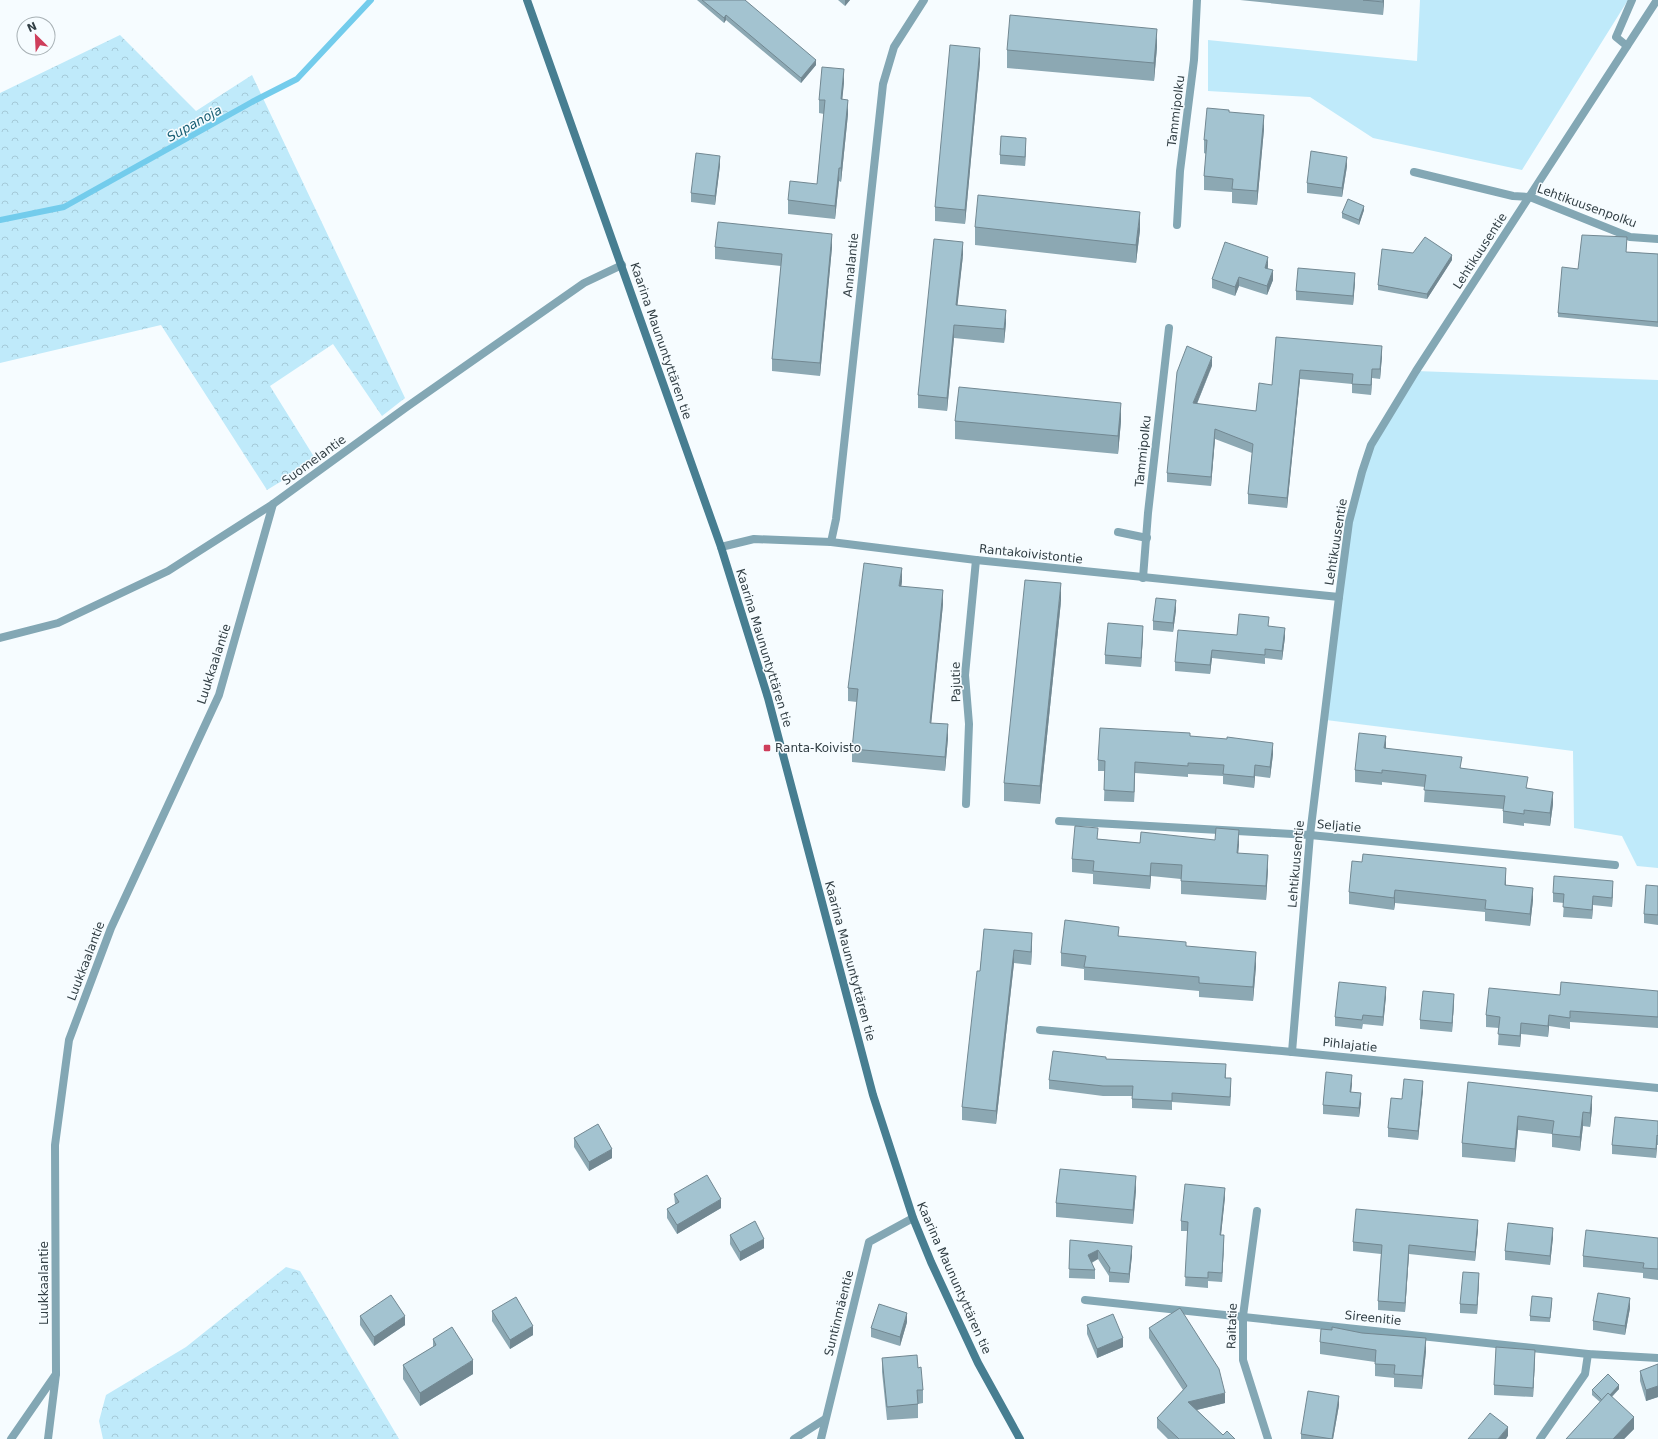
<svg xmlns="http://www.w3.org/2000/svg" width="1658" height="1439" font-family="'DejaVu Sans',sans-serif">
<defs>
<pattern id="forest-crowns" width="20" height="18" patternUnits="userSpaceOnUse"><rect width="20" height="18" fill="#bfeafa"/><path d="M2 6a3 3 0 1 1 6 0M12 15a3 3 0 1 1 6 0" fill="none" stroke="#a5cad8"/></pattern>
</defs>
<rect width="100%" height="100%" fill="#f6fcff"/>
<!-- forest -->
<g fill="url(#forest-crowns)">
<path d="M120,35L196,111L252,75L405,398L382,416L333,344L270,386L316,460L267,490L161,325L0,363V93Z"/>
<path d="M286,1267L300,1271L399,1439H103L99,1421L106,1395L186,1347Z"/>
</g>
<!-- park -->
<g fill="#bfeafa">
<path d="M1420,0H1628L1522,170L1373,138L1310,97L1208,91V40L1417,61Z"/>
<path d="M1416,371L1658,380V868L1637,866L1622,836L1574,828L1573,751L1326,720L1349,522L1371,445Z"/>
</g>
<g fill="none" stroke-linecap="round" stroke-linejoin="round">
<!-- stream -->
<path stroke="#73ccec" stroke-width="6" d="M0,220L64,207L252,102L297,79L371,0"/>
<!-- lane -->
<g stroke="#83a7b4" stroke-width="8">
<path d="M1627,46L1616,37L1632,0"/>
<path d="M1243,1316L1257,1211"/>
<path d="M48,1439L56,1374"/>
<path d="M794,1439L825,1419"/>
</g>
<!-- street -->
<g stroke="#83a7b4" stroke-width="8">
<path d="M1414,172L1513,196L1530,197L1630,237L1658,239"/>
<path d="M1177,225L1180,171L1194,60L1197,0"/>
<path d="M1118,532L1147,538"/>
<path d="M831,542L836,519L883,84L894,47L924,0"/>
<path d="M721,547L754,539L831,542L976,560L1339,597"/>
<path d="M1143,578L1148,513L1169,328"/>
<path d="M0,638L58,623L168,571L273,504L408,406L584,283L622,265"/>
<path d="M966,804L969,724L965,675L976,560"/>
<path d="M1059,821L1310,835L1615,865"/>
<path d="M1040,1030L1282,1051L1658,1088"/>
<path d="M1292,1052L1310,835L1339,597L1349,522L1362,472L1371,445L1416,371L1657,0"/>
<path d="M1085,1300L1588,1354L1658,1358"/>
<path d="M1243,1316V1360L1268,1439"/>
<path d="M11,1439L56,1374L55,1145L69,1040L111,928L219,695L273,504"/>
<path d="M821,1439L869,1242L913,1218"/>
<path d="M1540,1439L1585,1374L1588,1354"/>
</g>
<!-- secondary -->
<path stroke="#477e91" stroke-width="8" d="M527,0L721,547L768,698L873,1095L913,1218L931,1262L978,1363L1020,1439"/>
</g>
<!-- wall -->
<g fill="#8ca8b3">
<path d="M697,0H745L816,65L801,83L726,20L724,23Z"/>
<path d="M838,0H850L845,6Z"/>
<path d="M1240,0H1384L1383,15Z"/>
<path d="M1157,47L1154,81L1007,68V50Z"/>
<path d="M980,62L965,224L935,221V207Z"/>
<path d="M844,82L842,99L848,114L841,182L839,181L835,219L788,214V200L817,184L824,114L819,113V100Z"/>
<path d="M1229,112L1264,129L1257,205L1232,203V192L1204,190V176L1206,154L1204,153V140Z"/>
<path d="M1026,147L1025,166L1000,164V155Z"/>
<path d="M720,165L715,205L691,202V193Z"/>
<path d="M1347,166L1342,197L1307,193V183Z"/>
<path d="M1364,210L1359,225L1342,218V213Z"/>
<path d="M975,227L1140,230L1136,263L975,245Z"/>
<path d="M1627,242L1626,252L1658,254V327L1558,317V313L1578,269Z"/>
<path d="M715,247H832L820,376L772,371V359L781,266L715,259Z"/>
<path d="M963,255L957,306L1006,323L1004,343L954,338L947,411L918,408V395Z"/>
<path d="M1452,260L1427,299L1378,290V285Z"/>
<path d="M1268,266V269L1273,280L1267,295L1239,286L1235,296L1212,288V279Z"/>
<path d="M1355,282L1353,305L1296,300V291Z"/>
<path d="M1276,337L1382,356L1380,379L1372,378L1371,395L1352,393V384L1300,379L1287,508L1248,504V494L1252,453L1215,439L1211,486L1167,482V473L1212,366L1197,404L1256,411L1272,385Z"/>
<path d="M955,421H1121L1118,454L955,439Z"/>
<path d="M902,582L901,586L943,604L931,723L948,738L945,771L852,762V749L857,702L848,701V688Z"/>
<path d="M1061,601L1040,804L1004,801V783Z"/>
<path d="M1176,610L1173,632L1153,630V621Z"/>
<path d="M1269,626L1285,637L1282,660L1265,658V664L1212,658L1210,674L1175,671V662L1237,635Z"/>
<path d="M1143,635L1141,667L1105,664V655Z"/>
<path d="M1190,736L1273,754L1270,778L1255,776L1254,788L1223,784V776L1188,774V777L1135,773L1134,802L1104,801L1105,771H1098V760Z"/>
<path d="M1386,748L1462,768L1528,788L1553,804L1550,826L1524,823V826L1503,823V809L1424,802L1425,787L1382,782V785L1355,782V770Z"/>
<path d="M1098,839L1140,843L1239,844L1238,853L1268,869L1266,900L1181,894V879L1151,876L1150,889L1093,884V874L1072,872V859Z"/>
<path d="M1506,880V885L1533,900L1530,926L1485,921V912L1395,903L1394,910L1349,904V892Z"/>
<path d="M1658,886V925L1644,923V914Z"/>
<path d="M1613,890L1612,907L1593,905L1592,919L1563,917L1564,903L1553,902V893Z"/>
<path d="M984,929L1032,946L1031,965L1014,963L996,1124L962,1120V1107L980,971Z"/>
<path d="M1119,936L1186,946L1256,966L1253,1001L1199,997V991L1084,980V969L1061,966V953Z"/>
<path d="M1658,991V1028L1570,1022V1029L1549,1026L1548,1037L1521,1034L1520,1047L1498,1045L1499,1028L1486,1027V1015L1560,995Z"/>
<path d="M1386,996L1383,1026L1363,1024L1362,1029L1335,1026V1017Z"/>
<path d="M1454,1003L1452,1032L1420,1029V1020Z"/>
<path d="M1106,1059L1226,1073V1078L1231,1088L1230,1106L1172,1102V1110L1132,1108V1096H1103L1049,1089V1080Z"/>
<path d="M1468,1082L1592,1109L1590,1127L1583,1126L1580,1151L1552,1147V1134L1518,1130L1515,1162L1462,1157V1143Z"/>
<path d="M1352,1084L1351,1092L1361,1102L1359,1117L1323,1114V1105Z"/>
<path d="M1423,1090L1418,1140L1388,1137V1128L1402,1099Z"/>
<path d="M1658,1121V1145H1657L1656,1158L1612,1154V1145Z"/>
<path d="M574,1138L612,1158L589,1171L574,1147Z"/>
<path d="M1136,1190L1133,1224L1056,1217V1203Z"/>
<path d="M674,1194L721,1208L677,1234L667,1218V1209L675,1204Z"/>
<path d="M1225,1197L1221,1235L1224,1244L1222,1282L1208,1281V1288L1185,1286L1188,1231H1181V1221Z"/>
<path d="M1478,1229L1475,1261L1409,1254L1405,1312L1378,1310V1301L1381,1254L1353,1251V1242Z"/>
<path d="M730,1235L764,1248L740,1261L730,1244Z"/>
<path d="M1553,1237L1550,1265L1505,1260V1251Z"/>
<path d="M1658,1238V1280L1643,1278V1273L1583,1267V1256Z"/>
<path d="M1070,1240L1132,1255L1129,1283L1109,1282V1276L1098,1259L1092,1263L1095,1270V1279L1069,1278Z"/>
<path d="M1479,1282L1477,1314L1460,1313V1304Z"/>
<path d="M1552,1303L1550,1322L1530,1321V1316Z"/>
<path d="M1630,1308L1625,1335L1593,1330V1321Z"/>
<path d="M492,1311L533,1335L510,1349L492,1321Z"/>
<path d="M360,1316L405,1325L374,1346L360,1325Z"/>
<path d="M907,1322L900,1346L871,1337V1328Z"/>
<path d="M1087,1325L1123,1347L1097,1358L1087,1334Z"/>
<path d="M1149,1328L1225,1403L1197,1410L1223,1435L1235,1439H1168L1157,1428V1418L1183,1390L1149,1338Z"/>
<path d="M433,1339L473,1374L420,1406L403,1379V1365L433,1347Z"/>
<path d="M1320,1342L1426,1351L1422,1389L1394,1387V1378L1375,1376V1362L1320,1354Z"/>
<path d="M882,1358L918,1368L923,1390V1403L918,1404V1418L887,1420L882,1372Z"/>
<path d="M1535,1359L1533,1397L1494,1395V1385Z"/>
<path d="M1658,1366V1397L1646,1401L1640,1381V1371Z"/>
<path d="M1619,1389L1612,1397L1634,1429L1624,1439H1566L1600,1402L1592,1395V1390Z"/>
<path d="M1339,1405L1333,1439H1301V1434Z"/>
</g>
<!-- shaded-wall -->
<g fill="#728892">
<path d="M845,0H850L845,6Z"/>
<path d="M1383,0H1384L1383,15Z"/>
<path d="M726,15V20L724,23V18Z"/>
<path d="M1157,29V47L1154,81V63Z"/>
<path d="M980,48V62L965,224V210Z"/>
<path d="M816,60V65L801,83V78Z"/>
<path d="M844,69V82L841,113V99Z"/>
<path d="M848,100V114L841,182V168Z"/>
<path d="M1264,115V129L1257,205V191Z"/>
<path d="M1026,138V147L1025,166V157Z"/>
<path d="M720,156V165L715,205V196Z"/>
<path d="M1347,157V166L1342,197V188Z"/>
<path d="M839,168V181L835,219V206Z"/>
<path d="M1364,206V210L1359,225V220Z"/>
<path d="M1140,212V230L1136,263V245Z"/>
<path d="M832,234V247L820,376V363Z"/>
<path d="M963,242V255L956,319V305Z"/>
<path d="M1452,255V260L1427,299V294Z"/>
<path d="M1268,257V266L1265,277V268Z"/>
<path d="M1273,270V280L1267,295V286Z"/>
<path d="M1355,273V282L1353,305V296Z"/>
<path d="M1239,277V286L1235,296V287Z"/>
<path d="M1006,310V323L1004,343V329Z"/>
<path d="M954,325V338L947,411V398Z"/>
<path d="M1382,346V356L1380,379V369Z"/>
<path d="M1212,357V366L1193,413V403Z"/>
<path d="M1372,369V378L1371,395V385Z"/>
<path d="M1300,370V379L1287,508V498Z"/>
<path d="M1121,403V421L1118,454V436Z"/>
<path d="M1215,429V439L1211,486V477Z"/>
<path d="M902,568V582L899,600V586Z"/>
<path d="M1061,583V601L1040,804V786Z"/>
<path d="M943,590V604L930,736V723Z"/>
<path d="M1176,600V610L1173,632V623Z"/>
<path d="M1143,626V635L1141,667V658Z"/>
<path d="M1285,628V637L1282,660V651Z"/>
<path d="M1212,650V658L1210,674V665Z"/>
<path d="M948,724V738L945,771V757Z"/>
<path d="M1386,736V749L1384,748Z"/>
<path d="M1273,743V754L1270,778V767Z"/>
<path d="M1135,762V773L1134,802V792Z"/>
<path d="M1255,765V776L1254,788V777Z"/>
<path d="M1553,792V804L1550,826V813Z"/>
<path d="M1239,830V844L1237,867V853Z"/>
<path d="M1268,855V869L1266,900V886Z"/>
<path d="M1151,863V876L1150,889V876Z"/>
<path d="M1506,868V880L1505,897V885Z"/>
<path d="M1613,881V890L1612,907V898Z"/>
<path d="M1533,888V900L1530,926V914Z"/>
<path d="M1395,890V903L1394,910V898Z"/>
<path d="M1593,896V905L1592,919V910Z"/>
<path d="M1032,933V946L1031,965V952Z"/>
<path d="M1014,950V963L996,1124V1111Z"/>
<path d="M1256,952V966L1253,1001V987Z"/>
<path d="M1386,987V996L1383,1026V1017Z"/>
<path d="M1454,994V1003L1452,1032V1023Z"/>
<path d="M1549,1015V1026L1548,1037V1026Z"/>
<path d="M1521,1023V1034L1520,1047V1036Z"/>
<path d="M1352,1075V1084L1350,1101V1092Z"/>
<path d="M1231,1078V1088L1230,1106V1097Z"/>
<path d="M1423,1081V1090L1418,1140V1131Z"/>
<path d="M1361,1093V1102L1359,1117V1108Z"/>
<path d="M1592,1096V1109L1590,1127V1113Z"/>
<path d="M1583,1112V1126L1580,1151V1137Z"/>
<path d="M1518,1116V1130L1515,1162V1149Z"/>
<path d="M1657,1135V1145L1656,1158V1149Z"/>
<path d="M612,1149V1158L589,1171V1162Z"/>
<path d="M1136,1176V1190L1133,1224V1210Z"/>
<path d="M1225,1188V1197L1220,1244V1235Z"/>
<path d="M721,1199V1208L677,1234V1225Z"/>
<path d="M1478,1220V1229L1475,1261V1252Z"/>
<path d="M1553,1228V1237L1550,1265V1256Z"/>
<path d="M1224,1235V1244L1222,1282V1273Z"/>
<path d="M764,1239V1248L740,1261V1252Z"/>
<path d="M1409,1245V1254L1405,1312V1303Z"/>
<path d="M1132,1246V1255L1129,1283V1274Z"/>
<path d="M1098,1250V1259L1088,1264V1255Z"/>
<path d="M1479,1273V1282L1477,1314V1305Z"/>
<path d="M1630,1298V1308L1625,1335V1326Z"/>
<path d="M907,1313V1322L900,1346V1337Z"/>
<path d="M405,1316V1325L374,1346V1337Z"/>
<path d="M533,1326V1335L510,1349V1340Z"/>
<path d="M1123,1338V1347L1097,1358V1349Z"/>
<path d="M1426,1338V1351L1422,1389V1376Z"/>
<path d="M1535,1350V1359L1533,1397V1388Z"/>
<path d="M473,1360V1374L420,1406V1393Z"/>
<path d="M1619,1385V1389L1603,1405V1401Z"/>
<path d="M1658,1386V1397L1646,1401V1390Z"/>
<path d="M1225,1393V1403L1188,1412V1402Z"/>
<path d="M1339,1396V1405L1333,1439H1332Z"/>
<path d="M1634,1417V1429L1624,1439H1613Z"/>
<path d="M1508,1427V1436L1506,1439H1498Z"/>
</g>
<!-- building -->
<g fill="#a3c3d0" stroke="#728892">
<path d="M702,0H745L816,60L801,78L726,15L724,18Z"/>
<path d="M1363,0H1383V2Z"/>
<path d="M1010,15L1157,29L1154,63L1007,50Z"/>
<path d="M950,45L980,48L965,210L935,207Z"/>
<path d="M822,67L844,69L841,99L848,100L841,168H839L835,206L788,200L790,181L817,184L825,100H819Z"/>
<path d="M1207,108L1229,110V112L1264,115L1257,191L1232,189L1233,179L1204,176L1207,140H1204Z"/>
<path d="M1001,136L1026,138L1025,157L1000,155Z"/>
<path d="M1311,151L1347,157L1342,188L1307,183Z"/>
<path d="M696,153L720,156L715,196L691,193Z"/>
<path d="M978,195L1140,212L1136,245L975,227Z"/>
<path d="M1348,199L1364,206L1359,220L1342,213Z"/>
<path d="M718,222L832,234L820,363L772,359L782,254L715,247Z"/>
<path d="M1582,235L1627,237L1626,252L1658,254V322L1558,313L1562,267L1578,269Z"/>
<path d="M1425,237L1452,255L1427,294L1378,285L1382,249L1413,253Z"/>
<path d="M934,239L963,242L956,305L1006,310L1004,329L954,325L947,398L918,395Z"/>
<path d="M1225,242L1268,257L1265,268L1273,270L1267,286L1239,277L1235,287L1212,279Z"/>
<path d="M1298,268L1355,273L1353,296L1296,291Z"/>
<path d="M1276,337L1382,346L1380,369H1372L1371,385L1352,384L1353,374L1300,370L1287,498L1248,494L1253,444L1215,429L1211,477L1167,473L1177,372L1187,346L1212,357L1193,403L1256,411L1259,383L1272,385Z"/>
<path d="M959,387L1121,403L1118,436L955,421Z"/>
<path d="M864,563L902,568L899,586L943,590L930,723L948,724L945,757L852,749L858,689L848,688Z"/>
<path d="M1025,580L1061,583L1040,786L1004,783Z"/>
<path d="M1156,598L1176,600L1173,623L1153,621Z"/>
<path d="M1239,614L1269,617L1268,626L1285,628L1282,651L1265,649V655L1212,650L1210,665L1175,662L1178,630L1237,635Z"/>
<path d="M1108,623L1143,626L1141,658L1105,655Z"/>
<path d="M1100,728L1190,733V736L1227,739V737L1273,743L1270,767L1255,765L1254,777L1223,774L1224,765L1188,763V766L1135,762L1134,792L1104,790L1105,761L1098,760Z"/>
<path d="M1359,733L1386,736L1384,748L1462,757L1460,768L1528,777L1526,788L1553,792L1550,813L1524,810V814L1503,811L1505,796L1424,790L1426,775L1382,770V773L1355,770Z"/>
<path d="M1075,826L1098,828L1097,839L1140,843L1141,832L1215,840L1216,828L1239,830L1237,853L1268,855L1266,886L1181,881L1182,865L1151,863L1150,876L1093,871L1094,861L1072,859Z"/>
<path d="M1363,854L1506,868L1505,885L1533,888L1530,914L1485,909L1486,900L1395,890L1394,898L1349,892L1352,861L1362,862Z"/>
<path d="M1554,876L1613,881L1612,898L1593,896L1592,910L1563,907L1564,894L1553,893Z"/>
<path d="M1646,885L1658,886V915L1644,914Z"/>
<path d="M1065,920L1119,927L1118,936L1186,942V946L1256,952L1253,987L1199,983V977L1084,967L1086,956L1061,953Z"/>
<path d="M984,929L1032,933L1031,952L1014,950L996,1111L962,1107L977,971H980Z"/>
<path d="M1339,982L1386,987L1383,1017L1363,1015L1362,1020L1335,1017Z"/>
<path d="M1561,982L1658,991V1017L1570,1011V1018L1549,1015L1548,1026L1521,1023L1520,1036L1498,1034L1500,1017L1486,1015L1489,988L1560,995Z"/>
<path d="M1423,991L1454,994L1452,1023L1420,1020Z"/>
<path d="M1053,1051L1106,1057V1059L1226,1064L1225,1078H1231L1230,1097L1172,1093V1101L1132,1099L1133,1086H1103L1049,1080Z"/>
<path d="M1326,1072L1352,1075L1350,1092L1361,1093L1359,1108L1323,1105Z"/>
<path d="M1404,1079L1423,1081L1418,1131L1388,1128L1391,1098L1402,1099Z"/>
<path d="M1468,1082L1592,1096L1590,1113L1583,1112L1580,1137L1552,1134L1554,1121L1518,1116L1515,1149L1462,1143Z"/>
<path d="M1615,1117L1658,1121V1136L1657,1135L1656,1149L1612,1145Z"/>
<path d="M598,1124L612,1149L589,1162L574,1138Z"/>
<path d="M1060,1169L1136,1176L1133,1210L1056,1203Z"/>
<path d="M707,1175L721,1199L677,1225L667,1209L679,1202L674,1194Z"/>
<path d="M1185,1184L1225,1188L1220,1235H1224L1222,1273L1208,1272V1278L1185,1277L1188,1222L1181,1221Z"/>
<path d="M1356,1209L1478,1220L1475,1252L1409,1245L1405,1303L1378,1301L1382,1245L1353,1242Z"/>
<path d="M755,1221L764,1239L740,1252L730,1235Z"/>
<path d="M1508,1223L1553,1228L1550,1256L1505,1251Z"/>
<path d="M1586,1230L1658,1238V1269L1643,1268L1644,1263L1583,1256Z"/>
<path d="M1070,1240L1132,1246L1129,1274L1109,1272L1110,1268L1098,1250L1088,1255L1095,1270L1069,1269Z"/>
<path d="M1463,1272L1479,1273L1477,1305L1460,1304Z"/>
<path d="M1598,1293L1630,1298L1625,1326L1593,1321Z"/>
<path d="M391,1295L405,1316L374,1337L360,1316Z"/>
<path d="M1532,1296L1552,1298L1550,1318L1530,1316Z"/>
<path d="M516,1297L533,1326L510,1340L492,1311Z"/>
<path d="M879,1304L907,1313L900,1337L871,1328Z"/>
<path d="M1180,1308L1219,1369L1225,1393L1188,1402L1223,1435L1227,1431L1235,1439H1179L1157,1418L1187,1386L1149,1328Z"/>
<path d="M1113,1314L1123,1338L1097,1349L1087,1325Z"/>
<path d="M452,1327L473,1360L420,1393L403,1365L436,1345L433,1339Z"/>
<path d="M1332,1327L1362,1333L1426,1338L1422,1376L1394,1374L1395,1365L1375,1364L1376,1350L1320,1342L1321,1329L1332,1330Z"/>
<path d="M1496,1347L1535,1350L1533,1388L1494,1385Z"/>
<path d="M917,1355L918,1368L921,1367L923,1390H917L918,1404L887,1407L882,1358Z"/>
<path d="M1658,1364V1386L1646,1390L1640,1371Z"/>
<path d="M1608,1374L1619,1385L1610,1395L1608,1393L1602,1400L1592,1390Z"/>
<path d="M1308,1391L1339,1396L1332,1439L1301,1434Z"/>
<path d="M1608,1393L1634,1417L1613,1439H1566Z"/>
<path d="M1490,1413L1508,1427L1498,1439H1468Z"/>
</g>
<!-- markers -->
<rect fill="#ce3e5b" stroke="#f6fcff" stroke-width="1.5" x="763" y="744" width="8" height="8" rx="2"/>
<g text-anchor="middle" stroke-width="3" stroke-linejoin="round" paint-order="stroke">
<!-- street labels -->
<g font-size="12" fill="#313e44" stroke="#f6fcff">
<text transform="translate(1176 111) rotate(-83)" y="4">Tammipolku</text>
<text transform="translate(1587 206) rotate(20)" y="4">Lehtikuusenpolku</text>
<text transform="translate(1480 251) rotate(-57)" y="4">Lehtikuusentie</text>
<text transform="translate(851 265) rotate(-84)" y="4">Annalantie</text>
<text transform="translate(661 341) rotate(71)" y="4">Kaarina Maununtyttären tie</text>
<text transform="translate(1143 451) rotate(-84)" y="4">Tammipolku</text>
<text transform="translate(314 460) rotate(-36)" y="4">Suomelantie</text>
<text transform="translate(1336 542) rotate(-81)" y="4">Lehtikuusentie</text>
<text transform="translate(1031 554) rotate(6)" y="4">Rantakoivistontie</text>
<text transform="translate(764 648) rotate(73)" y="4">Kaarina Maununtyttären tie</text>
<text transform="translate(214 664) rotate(-72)" y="4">Luukkaalantie</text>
<text transform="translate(956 682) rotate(-91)" y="4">Pajutie</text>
<text transform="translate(1339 826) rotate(5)" y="4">Seljatie</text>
<text transform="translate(1296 864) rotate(-85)" y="4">Lehtikuusentie</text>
<text transform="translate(86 961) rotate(-69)" y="4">Luukkaalantie</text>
<text transform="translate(850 961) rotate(75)" y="4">Kaarina Maununtyttären tie</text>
<text transform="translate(1350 1045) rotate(6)" y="4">Pihlajatie</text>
<text transform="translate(954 1278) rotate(66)" y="4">Kaarina Maununtyttären tie</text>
<text transform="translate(44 1283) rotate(-90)" y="4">Luukkaalantie</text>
<text transform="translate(839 1313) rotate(-76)" y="4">Suntinmäentie</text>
<text transform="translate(1373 1318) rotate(6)" y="4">Sireenitie</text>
<text transform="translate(1232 1326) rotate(-88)" y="4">Raitatie</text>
</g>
<!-- poi labels -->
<g font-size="12" fill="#313e44" stroke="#f6fcff" text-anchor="start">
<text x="775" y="752">Ranta-Koivisto</text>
</g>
<!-- water labels -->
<g font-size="13" font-style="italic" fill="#196076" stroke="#f6fcff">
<text transform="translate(194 123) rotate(-29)" y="5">Supanoja</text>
</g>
</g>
<!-- north arrow -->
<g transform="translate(36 36) rotate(336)"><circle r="19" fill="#f6fcff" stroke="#a7b0b4"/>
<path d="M0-3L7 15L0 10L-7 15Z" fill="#ce3e5b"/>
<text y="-6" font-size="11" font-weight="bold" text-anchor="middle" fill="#313e44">N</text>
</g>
</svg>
